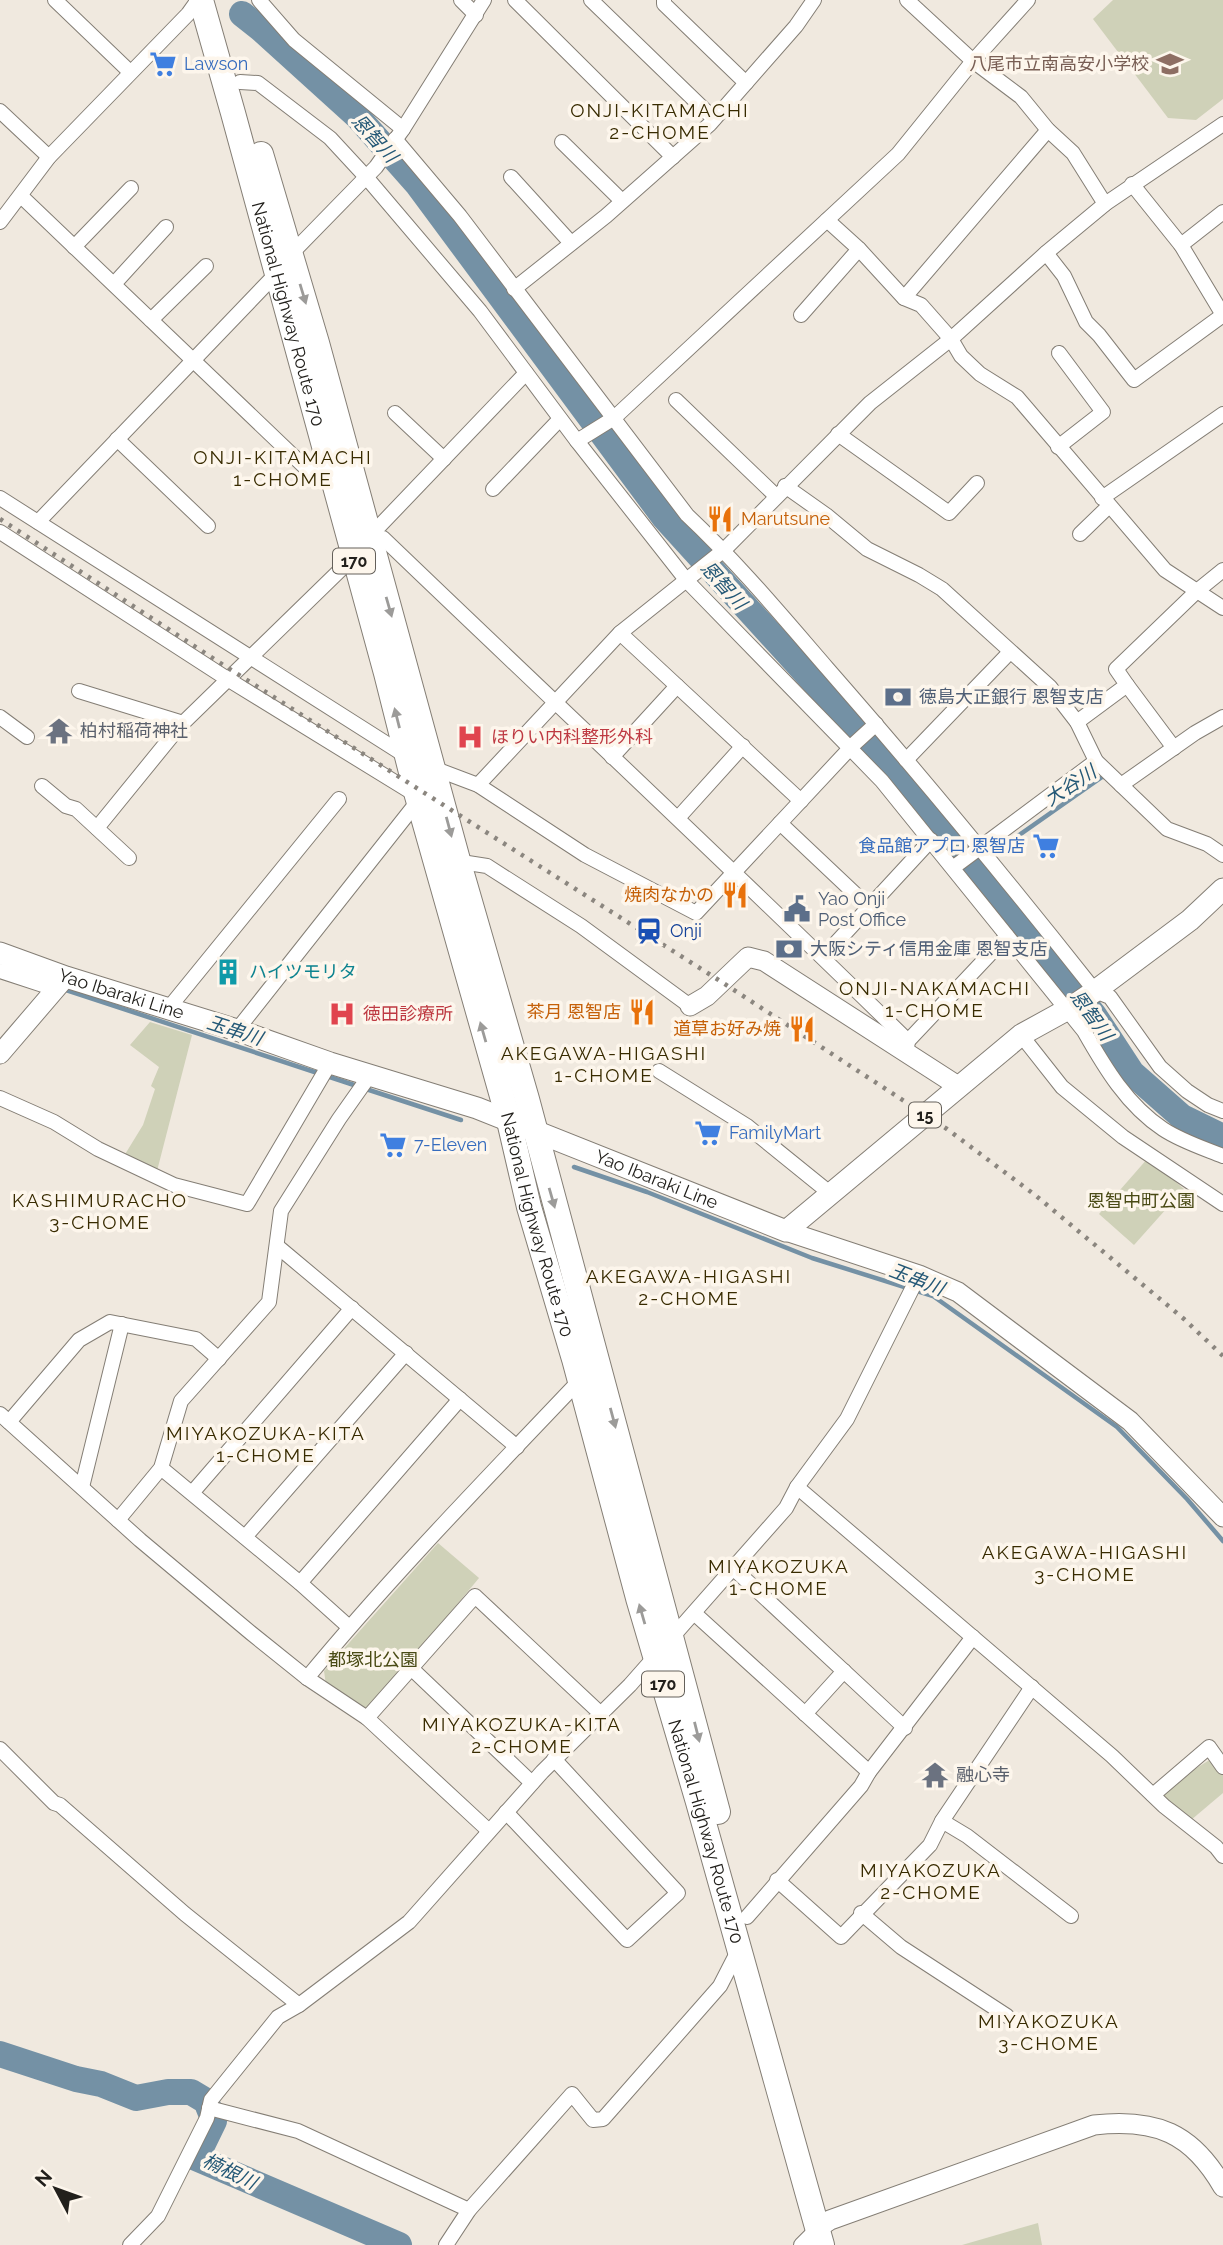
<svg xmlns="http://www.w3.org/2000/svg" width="1223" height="2245" font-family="Raleway,'Noto Sans JP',sans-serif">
<rect width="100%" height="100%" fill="#f0e9df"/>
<!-- green -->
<g fill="#cfd1b8">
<path d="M1113,0H1223V99L1196,120L1168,118L1093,19Z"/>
<path d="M150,1022L192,1035L157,1171L124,1156L143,1125L155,1089L151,1086L159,1067L130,1045Z"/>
<path d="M1148,1158L1184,1189L1134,1245L1099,1214Z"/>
<path d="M438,1543L479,1578L371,1708L361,1710L326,1685L324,1671Z"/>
<path d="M1211,1759L1223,1775V1793L1191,1820L1161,1798L1187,1774Z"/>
<path d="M1038,2223L1042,2245H962Z"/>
</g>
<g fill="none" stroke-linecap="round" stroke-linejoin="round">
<!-- stream -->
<g stroke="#7491a5" stroke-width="4.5">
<path d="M975,866L1102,777H1107"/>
<path d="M63,989L357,1086"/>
<path d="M366,1089L461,1120"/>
<path d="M574,1167L647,1192L812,1258L933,1296L1117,1427L1187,1499L1223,1541"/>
</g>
<!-- river -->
<g stroke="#7491a5" stroke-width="26">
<path d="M242,14L261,29L356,115L418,185L664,517L895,771L975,866L1094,1015L1132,1073L1182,1117L1223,1137"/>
<path d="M0,2054L76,2079L101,2084L136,2098L168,2092H191L206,2101L214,2121L196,2158L399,2245"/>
</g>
<!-- street casing -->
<g stroke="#847e75" stroke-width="16">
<g id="street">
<path d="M55,0L130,72"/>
<path d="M259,0L294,40L403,129"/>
<path d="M461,0L476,15"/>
<path d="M515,0L673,157"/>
<path d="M591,0L714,119"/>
<path d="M664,0V4L746,83"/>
<path d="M907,0L973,61L1021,97L1048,130L1073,153L1105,204"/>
<path d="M240,82L258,83L330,138L367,178L480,311L577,441L687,581L882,781L1084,1031C1105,1068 1127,1105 1163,1129C1181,1141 1203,1148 1223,1156"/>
<path d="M0,111L49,157"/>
<path d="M395,139L460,216L687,515C738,563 782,616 827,668C919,773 1008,881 1095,991L1110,997L1160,1067L1187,1091L1208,1105L1223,1111"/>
<path d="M562,142L622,201"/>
<path d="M511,177L571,243"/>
<path d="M1132,184L1181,245L1223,315"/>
<path d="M21,196L310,472L333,480"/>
<path d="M827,220L859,249L904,298L921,305L951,339L961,356L980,374L1017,397L1165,570L1223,608"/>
<path d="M0,222L49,157L188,14L198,0"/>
<path d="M1181,245L1223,212"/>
<path d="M74,247L131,188"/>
<path d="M1046,253L1064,276L1086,322L1099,335L1134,380L1223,315"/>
<path d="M291,254L376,167L403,129L484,0"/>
<path d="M114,284L166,227"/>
<path d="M514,289L606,216L710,124L796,26L814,0"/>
<path d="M904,298L1048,130"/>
<path d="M801,315L859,249"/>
<path d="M151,320L206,266"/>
<path d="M676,400L776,496"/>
<path d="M395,413L444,459"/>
<path d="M838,434L949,513L977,483"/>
<path d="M117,439L208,526"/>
<path d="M577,441L614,418L898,154L973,61L1028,0"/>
<path d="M1058,447L1103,412L1059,353"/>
<path d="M785,486L826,515L867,549L919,575L942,589L1050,687L1077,722L1096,761L1167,829L1207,844L1223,855"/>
<path d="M493,489L560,419"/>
<path d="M0,498L406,756"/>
<path d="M1102,498L1223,414"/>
<path d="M38,522L276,274"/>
<path d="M0,532L229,680L416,795"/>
<path d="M1080,534L1109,506"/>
<path d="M369,537L526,373"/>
<path d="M620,633L801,801"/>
<path d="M1127,685L1174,748"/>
<path d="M79,691L183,723"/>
<path d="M0,717L27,737"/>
<path d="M1077,722L1127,685L1116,669L1197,591L1223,570"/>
<path d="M612,757L677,686"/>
<path d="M906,760L1010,652"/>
<path d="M433,768L478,785L585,855L696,913L853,745L876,724"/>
<path d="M478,785L620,633L724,550L870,403L951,339L1046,253L1105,204L1223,124"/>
<path d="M1121,785L1195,733L1223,717"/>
<path d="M42,786L66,806L76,809L129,858"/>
<path d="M678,818L743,746"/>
<path d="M780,823L869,907"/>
<path d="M97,828L180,726L370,541L383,538C558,706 735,871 908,1041L906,1054"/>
<path d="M455,861L487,866L581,926L690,1006"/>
<path d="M954,867L1096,761"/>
<path d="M823,957L931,840"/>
<path d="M0,971L55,989"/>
<path d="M168,1009L339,799"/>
<path d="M237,1030L418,801"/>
<path d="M1021,1035L1062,1087L1123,1137L1223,1204"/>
<path d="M908,1041L1007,936"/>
<path d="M659,1071L747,1126L831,1194"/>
<path d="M0,1098L54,1122L98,1149L174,1185L247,1204L330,1063"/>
<path d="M277,1246L517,1447"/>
<path d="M0,1414L140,1540L251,1633L307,1678L367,1718L489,1831"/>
<path d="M9,1422L79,1340L110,1322L196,1339L219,1359"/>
<path d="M161,1468L300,1583L349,1627"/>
<path d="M82,1487L122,1324"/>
<path d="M797,1487L1112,1756L1164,1806L1216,1847L1223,1856"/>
<path d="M192,1493L352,1308"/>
<path d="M118,1520L161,1468L181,1401L269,1302L281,1211L339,1119L370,1075"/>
<path d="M245,1537L406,1353"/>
<path d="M733,1568L905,1728"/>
<path d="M300,1583L460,1399"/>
<path d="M694,1613L869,1772L973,1637"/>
<path d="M411,1668L532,1783"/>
<path d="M307,1678C393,1574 487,1478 580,1380"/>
<path d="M805,1714L844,1671"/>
<path d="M367,1718L475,1596L601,1714"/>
<path d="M0,1749L54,1803L60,1805L185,1914L299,2005"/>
<path d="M1153,1795L1209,1747L1223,1767"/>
<path d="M506,1812L627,1940L678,1893L554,1759"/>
<path d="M942,1821L967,1836L1071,1916"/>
<path d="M777,1880L841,1937L930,1845L942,1821L1032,1687"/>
<path d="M861,1913L901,1947L1007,2016"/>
<path d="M747,1917L861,1786L869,1772"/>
<path d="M209,2108L298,2131L469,2210"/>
<path d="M130,2245L158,2216L207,2118L211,2100L278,2017L299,2005L409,1922L542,1772L630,1685L786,1508L797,1487L847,1419L919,1275"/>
<path d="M446,2245L469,2210L572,2094L593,2120L603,2119L720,1986L739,1949"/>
<path d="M801,2245L818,2228"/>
</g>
</g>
<!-- secondary casing -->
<g stroke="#847e75" stroke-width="21">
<g id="secondary">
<path d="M690,1006L707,996L748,957L764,961L958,1086"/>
<path d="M0,1054L66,977"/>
<path d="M786,1231L919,1275L958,1292L1130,1421L1223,1517"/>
<path d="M818,2228L830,2220L1094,2125C1156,2118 1192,2133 1223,2187"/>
</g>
</g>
<!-- primary casing -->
<g stroke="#847e75" stroke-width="23">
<g id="primary">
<path id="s1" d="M0,953L66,977L237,1030L330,1063L477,1108L786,1231L1021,1035L1070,1008L1095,991L1190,920L1223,889"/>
</g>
</g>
<!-- highway casing -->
<g stroke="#847e75" stroke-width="26">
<g id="highway">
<path id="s2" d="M201,0L233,113L386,673L417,796L509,1121L529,1207L574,1359L638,1598L698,1802L822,2245"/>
<path d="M261,154L317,343L458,860L527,1099L718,1812"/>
</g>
</g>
<!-- street -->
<use href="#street" stroke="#fff" stroke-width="14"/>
<!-- secondary -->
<use href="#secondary" stroke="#fff" stroke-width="19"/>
<!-- primary -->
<use href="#primary" stroke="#fff" stroke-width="21"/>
<!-- highway -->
<use href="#highway" stroke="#fff" stroke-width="24"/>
<!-- rail -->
<path stroke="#8b867f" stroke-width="4.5" stroke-dasharray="3.5 7" stroke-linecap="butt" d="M0,519L217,661L717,979L947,1129L1035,1195L1184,1319L1223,1356"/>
</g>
<!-- one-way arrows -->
<defs><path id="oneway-solid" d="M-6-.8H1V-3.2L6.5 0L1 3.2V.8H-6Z" transform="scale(1.75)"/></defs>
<g fill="#9c9b99">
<use href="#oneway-solid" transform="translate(303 294) rotate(73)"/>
<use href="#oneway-solid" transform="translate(389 607) rotate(74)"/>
<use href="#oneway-solid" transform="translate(397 718) rotate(-104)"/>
<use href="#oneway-solid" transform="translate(449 827) rotate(75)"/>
<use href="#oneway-solid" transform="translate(483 1032) rotate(-106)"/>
<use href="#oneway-solid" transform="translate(552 1198) rotate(74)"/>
<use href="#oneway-solid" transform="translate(613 1418) rotate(75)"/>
<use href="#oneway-solid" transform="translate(642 1614) rotate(-106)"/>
<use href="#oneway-solid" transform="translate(697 1732) rotate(76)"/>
</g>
<!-- icons -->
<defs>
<g id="supermarket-bare" transform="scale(2.1)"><path d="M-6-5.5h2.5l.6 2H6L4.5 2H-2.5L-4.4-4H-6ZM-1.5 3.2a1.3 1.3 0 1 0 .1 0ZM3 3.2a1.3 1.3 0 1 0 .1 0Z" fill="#3f7fe0" stroke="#fdf6ec" stroke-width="2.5" paint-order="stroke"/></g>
<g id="school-bare" transform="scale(2.1)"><path d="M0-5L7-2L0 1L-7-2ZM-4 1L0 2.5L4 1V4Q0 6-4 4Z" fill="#8d6e63" stroke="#fdf6ec" stroke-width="2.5" paint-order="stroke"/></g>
<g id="restaurant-bare" transform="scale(2.1)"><path d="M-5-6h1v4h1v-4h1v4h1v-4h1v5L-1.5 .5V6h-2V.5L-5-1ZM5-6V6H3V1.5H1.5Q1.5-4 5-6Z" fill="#e8710a" stroke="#fdf6ec" stroke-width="2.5" paint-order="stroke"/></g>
<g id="bank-bare" transform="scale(2.1)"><path d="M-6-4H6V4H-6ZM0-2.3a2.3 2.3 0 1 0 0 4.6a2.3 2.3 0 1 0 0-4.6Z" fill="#5c6f8a" stroke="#fdf6ec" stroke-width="2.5" paint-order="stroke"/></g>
<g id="temple-bare" transform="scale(2.1)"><path d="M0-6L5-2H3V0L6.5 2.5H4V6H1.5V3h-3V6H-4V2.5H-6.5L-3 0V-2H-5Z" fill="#6b7280" stroke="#fdf6ec" stroke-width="2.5" paint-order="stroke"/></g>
<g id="hospital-bare" transform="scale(2.1)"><path d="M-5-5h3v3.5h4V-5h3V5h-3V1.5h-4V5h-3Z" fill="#e0444e" stroke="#fdf6ec" stroke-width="2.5" paint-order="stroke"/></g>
<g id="civic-bare" transform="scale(2.1)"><path d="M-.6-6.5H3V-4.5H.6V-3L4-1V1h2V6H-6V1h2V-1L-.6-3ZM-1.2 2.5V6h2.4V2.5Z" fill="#5c6f8a" stroke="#fdf6ec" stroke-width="2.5" paint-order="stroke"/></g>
<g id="station-bare" transform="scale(2.1)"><path d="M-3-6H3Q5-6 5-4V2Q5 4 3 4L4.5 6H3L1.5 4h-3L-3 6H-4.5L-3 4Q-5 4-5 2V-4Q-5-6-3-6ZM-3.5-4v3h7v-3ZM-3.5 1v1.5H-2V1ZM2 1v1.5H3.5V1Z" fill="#1a4fb4" stroke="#fdf6ec" stroke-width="2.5" paint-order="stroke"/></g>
<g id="building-bare" transform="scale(2.1)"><path d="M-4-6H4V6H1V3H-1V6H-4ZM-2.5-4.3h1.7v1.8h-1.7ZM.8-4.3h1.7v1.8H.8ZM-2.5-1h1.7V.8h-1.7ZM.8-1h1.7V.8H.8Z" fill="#0f9aa8" stroke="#fdf6ec" stroke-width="2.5" paint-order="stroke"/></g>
</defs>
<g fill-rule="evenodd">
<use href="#supermarket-bare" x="163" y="64"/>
<use href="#school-bare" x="1170" y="64"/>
<use href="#restaurant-bare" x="720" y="519"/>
<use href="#bank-bare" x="898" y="697"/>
<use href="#temple-bare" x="59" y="731"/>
<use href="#hospital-bare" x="470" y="737"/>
<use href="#supermarket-bare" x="1046" y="846"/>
<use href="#restaurant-bare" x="735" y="895"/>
<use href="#civic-bare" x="797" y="909"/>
<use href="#station-bare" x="649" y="931"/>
<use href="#bank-bare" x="789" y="949"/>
<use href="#building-bare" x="228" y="972"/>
<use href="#restaurant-bare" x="642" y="1012"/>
<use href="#hospital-bare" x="342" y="1014"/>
<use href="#restaurant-bare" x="802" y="1029"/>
<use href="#supermarket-bare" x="708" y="1133"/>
<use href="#supermarket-bare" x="393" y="1145"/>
<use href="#temple-bare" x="935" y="1775"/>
</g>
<g text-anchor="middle" stroke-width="7" stroke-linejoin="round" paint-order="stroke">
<!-- shield labels -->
<g fill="#fdf6ec" stroke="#64605a" stroke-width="2">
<rect x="333" y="548.5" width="42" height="25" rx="5"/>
<rect x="909" y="1102.5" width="32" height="25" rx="5"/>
<rect x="642" y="1671.5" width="42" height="25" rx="5"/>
</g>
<g font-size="16" font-weight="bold" fill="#22201c">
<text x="354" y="567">170</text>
<text x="925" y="1121">15</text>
<text x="663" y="1690">170</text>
</g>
<!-- shop labels -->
<g font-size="18" fill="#366cbe" stroke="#fdf6ec" text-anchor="start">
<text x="184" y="70">Lawson</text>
<text x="1025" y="852" text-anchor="end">食品館アプロ 恩智店</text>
<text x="729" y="1139">FamilyMart</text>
<text x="414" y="1151">7-Eleven</text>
</g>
<!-- education labels -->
<g font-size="18" fill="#785e54" stroke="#fdf6ec" text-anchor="end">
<text x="1149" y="70">八尾市立南高安小学校</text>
</g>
<!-- street labels -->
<g font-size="18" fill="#22201c" stroke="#fdf6ec">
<text dy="6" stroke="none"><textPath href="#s2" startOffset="326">National Highway Route 170</textPath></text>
<text dy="6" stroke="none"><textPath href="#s1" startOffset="128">Yao Ibaraki Line</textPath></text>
<text dy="6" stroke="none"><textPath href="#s1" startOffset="695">Yao Ibaraki Line</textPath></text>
<text dy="6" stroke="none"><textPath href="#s2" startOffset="1270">National Highway Route 170</textPath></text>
<text dy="6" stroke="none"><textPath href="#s2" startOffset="1900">National Highway Route 170</textPath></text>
</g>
<!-- food labels -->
<g font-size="18" fill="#c56008" stroke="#fdf6ec" text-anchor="end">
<text x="741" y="525" text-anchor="start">Marutsune</text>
<text x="714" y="901">焼肉なかの</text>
<text x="621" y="1018">茶月 恩智店</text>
<text x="781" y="1035">道草お好み焼</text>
</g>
<!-- service labels -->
<g font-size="18" fill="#4e5e75" stroke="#fdf6ec" text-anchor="start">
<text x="919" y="703">徳島大正銀行 恩智支店</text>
<text x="818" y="905">Yao Onji<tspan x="818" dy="21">Post Office</tspan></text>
<text x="810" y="955">大阪シティ信用金庫 恩智支店</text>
</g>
<!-- worship labels -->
<g font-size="18" fill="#5b616d" stroke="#fdf6ec" text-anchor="start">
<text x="80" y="737">柏村稲荷神社</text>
<text x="956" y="1781">融心寺</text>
</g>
<!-- health labels -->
<g font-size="18" fill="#be3a42" stroke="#fdf6ec" text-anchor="start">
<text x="491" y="743">ほりい内科整形外科</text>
<text x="363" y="1020">徳田診療所</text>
</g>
<!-- transit labels -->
<g font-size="18" fill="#164399" stroke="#fdf6ec" text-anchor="start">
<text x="670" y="937">Onji</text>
</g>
<!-- culture labels -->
<g font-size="18" fill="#0d838f" stroke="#fdf6ec" text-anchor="start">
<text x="249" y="978">ハイツモリタ</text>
</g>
<!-- park labels -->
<g font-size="18" fill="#494a14" stroke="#fdf6ec">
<text x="1141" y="1207">恩智中町公園</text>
<text x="373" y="1666">都塚北公園</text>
</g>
<!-- neighbourhood labels -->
<g font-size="19" letter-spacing="2" fill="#382b00" stroke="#fdf6ec">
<text x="660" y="117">ONJI-KITAMACHI<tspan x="660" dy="22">2-CHOME</tspan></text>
<text x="283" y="464">ONJI-KITAMACHI<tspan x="283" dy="22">1-CHOME</tspan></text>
<text x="935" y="995">ONJI-NAKAMACHI<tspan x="935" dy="22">1-CHOME</tspan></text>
<text x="604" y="1060">AKEGAWA-HIGASHI<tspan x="604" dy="22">1-CHOME</tspan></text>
<text x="100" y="1207">KASHIMURACHO<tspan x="100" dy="22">3-CHOME</tspan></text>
<text x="689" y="1283">AKEGAWA-HIGASHI<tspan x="689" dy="22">2-CHOME</tspan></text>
<text x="266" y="1440">MIYAKOZUKA-KITA<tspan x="266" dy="22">1-CHOME</tspan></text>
<text x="1085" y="1559">AKEGAWA-HIGASHI<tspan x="1085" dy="22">3-CHOME</tspan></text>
<text x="779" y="1573">MIYAKOZUKA<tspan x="779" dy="22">1-CHOME</tspan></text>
<text x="522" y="1731">MIYAKOZUKA-KITA<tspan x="522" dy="22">2-CHOME</tspan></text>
<text x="931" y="1877">MIYAKOZUKA<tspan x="931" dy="22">2-CHOME</tspan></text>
<text x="1049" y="2028">MIYAKOZUKA<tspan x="1049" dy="22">3-CHOME</tspan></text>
</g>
<!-- water labels -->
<g font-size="19" font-style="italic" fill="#245876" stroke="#fdf6ec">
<text transform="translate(375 138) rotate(48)" y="7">恩智川</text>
<text transform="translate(724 585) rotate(48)" y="7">恩智川</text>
<text transform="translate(1070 785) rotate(-33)" y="7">大谷川</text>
<text transform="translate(1092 1015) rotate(54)" y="7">恩智川</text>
<text transform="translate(235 1030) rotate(18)" y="7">玉串川</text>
<text transform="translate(917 1279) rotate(21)" y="7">玉串川</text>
<text transform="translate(230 2171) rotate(26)" y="7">楠根川</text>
</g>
</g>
<!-- north arrow -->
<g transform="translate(56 2189) rotate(311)" stroke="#fdf6ec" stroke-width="5" paint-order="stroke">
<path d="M0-5L12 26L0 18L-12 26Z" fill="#22201c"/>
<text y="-10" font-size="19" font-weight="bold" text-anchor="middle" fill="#22201c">N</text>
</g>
</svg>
